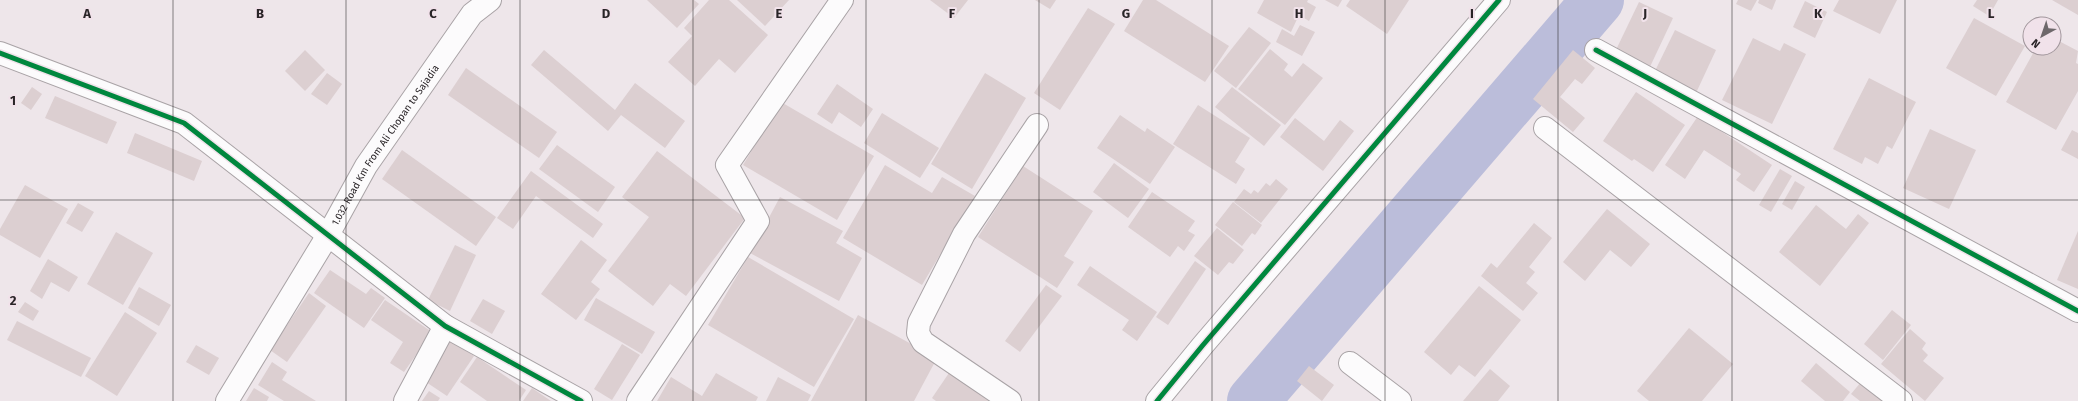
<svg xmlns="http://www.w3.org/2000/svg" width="2078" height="401" font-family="'Fira Sans',sans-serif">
<rect width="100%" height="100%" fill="#eee6ea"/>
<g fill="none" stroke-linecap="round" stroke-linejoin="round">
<!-- river -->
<path stroke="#bbbdda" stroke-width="52" d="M1253,401L1598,0"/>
</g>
<!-- building -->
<g fill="#dccfd1">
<path d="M647,0H694L699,4L677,28Z"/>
<path d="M709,0H729L768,35L735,73L719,59L695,86L668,62L692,36L684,28Z"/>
<path d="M737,0H789L765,26Z"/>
<path d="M930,0H968L954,18Z"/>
<path d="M1035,0H1056L1050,9Z"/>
<path d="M1143,0H1156L1229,46L1205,82L1124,31Z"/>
<path d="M1264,0H1308L1307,2L1316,7L1309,21L1299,15L1291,32L1257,13Z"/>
<path d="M1325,0H1342L1338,7Z"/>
<path d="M1350,0H1409L1387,34L1346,6Z"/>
<path d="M1738,0H1757L1751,11L1736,4Z"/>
<path d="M1759,0H1776L1772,10L1758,3Z"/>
<path d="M1839,0H1897L1880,34L1833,11Z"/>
<path d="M1977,0H1998L1989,16L1973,6Z"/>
<path d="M2052,0H2078V15Z"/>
<path d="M1805,1L1827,12L1815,38L1793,27Z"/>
<path d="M1639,2L1673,18L1648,71L1614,54Z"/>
<path d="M1088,8L1115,24L1060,110L1034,93Z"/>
<path d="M1974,18L2025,46L1996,96L1946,68Z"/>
<path d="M1300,25L1315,32L1302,56L1276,42L1282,29L1294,36Z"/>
<path d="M1249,27L1271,43L1236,88L1214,71Z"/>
<path d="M1675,30L1716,50L1696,93L1654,73Z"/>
<path d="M1753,38L1780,51L1784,43L1806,54L1772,124L1722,100Z"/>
<path d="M2057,40L2078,51L2076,63L2078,64V91L2056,130L2006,102L2036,48L2052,49Z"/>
<path d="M1270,49L1288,64L1284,70L1292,77L1303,63L1323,78L1285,125L1238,89Z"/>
<path d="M305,50L325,70L305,91L285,71Z"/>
<path d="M544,50L615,110L635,83L685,121L665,148L621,115L608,131L531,65Z"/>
<path d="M1573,50L1595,68L1582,84L1575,79L1560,97L1585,118L1573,132L1533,99Z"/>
<path d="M466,68L557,132L539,158L448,95Z"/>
<path d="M327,73L342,84L327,105L311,94Z"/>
<path d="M985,73L1026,98L972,189L931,164Z"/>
<path d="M1869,78L1916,102L1892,149L1887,146L1878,164L1865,157L1862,164L1833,149Z"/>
<path d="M837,84L873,109L861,127L839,112L832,124L817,114Z"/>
<path d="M32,87L42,94L31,110L21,103Z"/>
<path d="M1232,87L1281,125L1264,146L1215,107Z"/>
<path d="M1636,92L1685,125L1653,172L1634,159L1632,161L1603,141Z"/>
<path d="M55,96L117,122L107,144L45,118Z"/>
<path d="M781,102L874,156L837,220L743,165Z"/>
<path d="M1198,105L1250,138L1235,162L1245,169L1236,184L1173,144Z"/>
<path d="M882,113L939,148L920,178L864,143Z"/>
<path d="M1120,115L1145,132L1147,128L1175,147L1150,184L1097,148Z"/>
<path d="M1698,116L1772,165L1754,192L1736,180L1741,174L1704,150L1685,179L1665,165Z"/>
<path d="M1295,118L1324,141L1340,120L1354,131L1323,171L1280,137Z"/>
<path d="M1930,129L1976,150L1949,209L1903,188Z"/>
<path d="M2072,130L2078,133V159L2061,150Z"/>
<path d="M135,133L202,161L194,181L127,153Z"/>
<path d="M557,145L615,187L598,212L539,169Z"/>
<path d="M402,150L496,217L476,246L382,179Z"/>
<path d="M657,151L745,218L686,296L670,284L653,306L608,271L649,217L622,197Z"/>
<path d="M1114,163L1149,189L1128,218L1093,192Z"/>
<path d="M885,165L932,193L942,177L975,196L922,285L843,238Z"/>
<path d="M1023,166L1093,211L1064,256L1074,262L1057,288L978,237Z"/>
<path d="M1780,169L1792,176L1771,212L1759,205Z"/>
<path d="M531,171L603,224L593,238L536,196L513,229L497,218Z"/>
<path d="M1276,179L1288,189L1261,223L1234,202L1244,189L1251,194L1254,190L1258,193L1266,183L1270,186Z"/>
<path d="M1795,181L1805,187L1792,210L1782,204Z"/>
<path d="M25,185L68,209L40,258L0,235V229Z"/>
<path d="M1152,192L1195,221L1188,231L1195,235L1184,251L1178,246L1170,257L1128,227Z"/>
<path d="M780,197L843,231L836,243L862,258L839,301L750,253Z"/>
<path d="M1233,202L1262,225L1255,235L1252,233L1242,246L1215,225Z"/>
<path d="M78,203L94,212L82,232L66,223Z"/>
<path d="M1816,205L1846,229L1858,214L1869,223L1820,286L1779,252Z"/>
<path d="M1607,209L1650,244L1631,267L1610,250L1585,281L1563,262Z"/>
<path d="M1534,223L1552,238L1529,267L1535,272L1526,283L1538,293L1523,311L1481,276L1491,263L1497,268Z"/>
<path d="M1217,228L1244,250L1233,264L1229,262L1218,275L1194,256Z"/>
<path d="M2078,231V289L2057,280Z"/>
<path d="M116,232L153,253L123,305L87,284Z"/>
<path d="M581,240L607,260L591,282L600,289L576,320L541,294Z"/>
<path d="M455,245L476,255L450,311L428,300Z"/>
<path d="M748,257L854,319L814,387L708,325Z"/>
<path d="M48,259L78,277L69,292L51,282L42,299L30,291Z"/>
<path d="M1195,261L1206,269L1168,325L1156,317Z"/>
<path d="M1090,266L1157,312L1137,341L1122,330L1129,320L1077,285Z"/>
<path d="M330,270L366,294L371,288L385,298L364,328L314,293Z"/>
<path d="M1046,285L1062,296L1020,352L1005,341Z"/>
<path d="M1479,286L1521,320L1475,377L1459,365L1451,375L1424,352Z"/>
<path d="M139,287L171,305L159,326L128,308Z"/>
<path d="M309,293L326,306L287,362L270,350Z"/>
<path d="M596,298L655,332L642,354L584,320Z"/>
<path d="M483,299L505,311L492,334L470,321Z"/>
<path d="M385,300L432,332L404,372L390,363L403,342L371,320Z"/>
<path d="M25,302L39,311L33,321L18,312Z"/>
<path d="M1892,310L1911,325L1883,360L1864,344Z"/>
<path d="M125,312L157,333L117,396L85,376Z"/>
<path d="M858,315L937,358L914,401H811Z"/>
<path d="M17,321L91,358L81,377L7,340Z"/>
<path d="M1689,328L1733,364L1702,401H1649L1637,391Z"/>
<path d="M1910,329L1926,343L1922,349L1928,355L1923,361L1944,378L1925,401L1881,364Z"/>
<path d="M450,340L474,356L447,396L423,380Z"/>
<path d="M622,344L640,355L612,400L594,389Z"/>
<path d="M196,345L219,358L209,375L186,362Z"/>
<path d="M477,357L526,390L519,401H487L460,382Z"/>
<path d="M272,362L287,372L282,380L316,401H284L258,385Z"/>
<path d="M1816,363L1850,392L1843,401H1825L1801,381Z"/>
<path d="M1309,366L1334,385L1322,401L1297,381Z"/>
<path d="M1490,369L1510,386L1498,401H1463Z"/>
<path d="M951,370L996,401H936L932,398Z"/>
<path d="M716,373L758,397L756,401H657L671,377L702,396Z"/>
<path d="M778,377L811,395L808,401H766Z"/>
<path d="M1861,382L1883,401H1860L1851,394Z"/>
<path d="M254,388L269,397L267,401H246Z"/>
<path d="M532,388L551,401H523Z"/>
<path d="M429,391L440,398L438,401H422Z"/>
</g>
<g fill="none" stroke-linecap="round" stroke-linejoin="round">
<!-- street casing -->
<g stroke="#a9a3a6" stroke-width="24">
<g id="street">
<path d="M1596,50L2078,311"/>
<path d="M0,53L184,123L445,326L581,401"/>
<path d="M1545,128L1901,401"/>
<path d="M1350,363L1400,401"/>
<path id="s1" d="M227,401L328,235L366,166L472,14L490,0"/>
<path d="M405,401L445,326"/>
<path d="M638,401L758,221L727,165L842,0"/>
<path d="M1010,401L923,342L918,333L919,323L964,234L1037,125"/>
<path d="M1157,401L1203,345L1499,0"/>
</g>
</g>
<!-- street -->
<use href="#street" stroke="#fcfbfc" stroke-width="22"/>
<!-- cycleway casing -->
<g stroke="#f1e2ea" stroke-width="8">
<g id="cycleway">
<path d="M1596,50L2078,311"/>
<path d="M0,53L184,123L445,326L581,401"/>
<path d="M1157,401L1203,345L1499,0"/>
</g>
</g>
<!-- cycleway -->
<use href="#cycleway" stroke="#00873e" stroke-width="5"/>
</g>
<!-- grid -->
<path fill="none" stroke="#292427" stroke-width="1" stroke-opacity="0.55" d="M173,0V401M346,0V401M520,0V401M693,0V401M866,0V401M1039,0V401M1212,0V401M1385,0V401M1558,0V401M1732,0V401M1905,0V401M0,200H2078"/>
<g text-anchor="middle" stroke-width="4" stroke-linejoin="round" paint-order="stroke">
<!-- street labels -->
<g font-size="10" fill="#292427" stroke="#f1e2ea">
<text dy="4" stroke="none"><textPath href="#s1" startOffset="301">1.032 Road Km From Ali Chopan to Sajadia</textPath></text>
</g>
</g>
<g font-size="13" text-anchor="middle" font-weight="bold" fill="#292427" stroke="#f1e2ea" stroke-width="4" stroke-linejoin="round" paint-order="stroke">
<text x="87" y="18">A</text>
<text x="260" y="18">B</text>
<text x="433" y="18">C</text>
<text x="606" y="18">D</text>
<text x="779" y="18">E</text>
<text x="952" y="18">F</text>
<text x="1126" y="18">G</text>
<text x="1299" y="18">H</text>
<text x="1472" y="18">I</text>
<text x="1645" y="18">J</text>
<text x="1818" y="18">K</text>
<text x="1991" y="18">L</text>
<text x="13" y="105">1</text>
<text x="13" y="305">2</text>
</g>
<!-- north arrow -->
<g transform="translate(2042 36) rotate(220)"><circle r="19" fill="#f1e2ea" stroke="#a1969c"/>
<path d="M0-3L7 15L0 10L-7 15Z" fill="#6e686b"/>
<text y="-6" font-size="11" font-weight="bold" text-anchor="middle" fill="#292427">N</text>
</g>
</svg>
